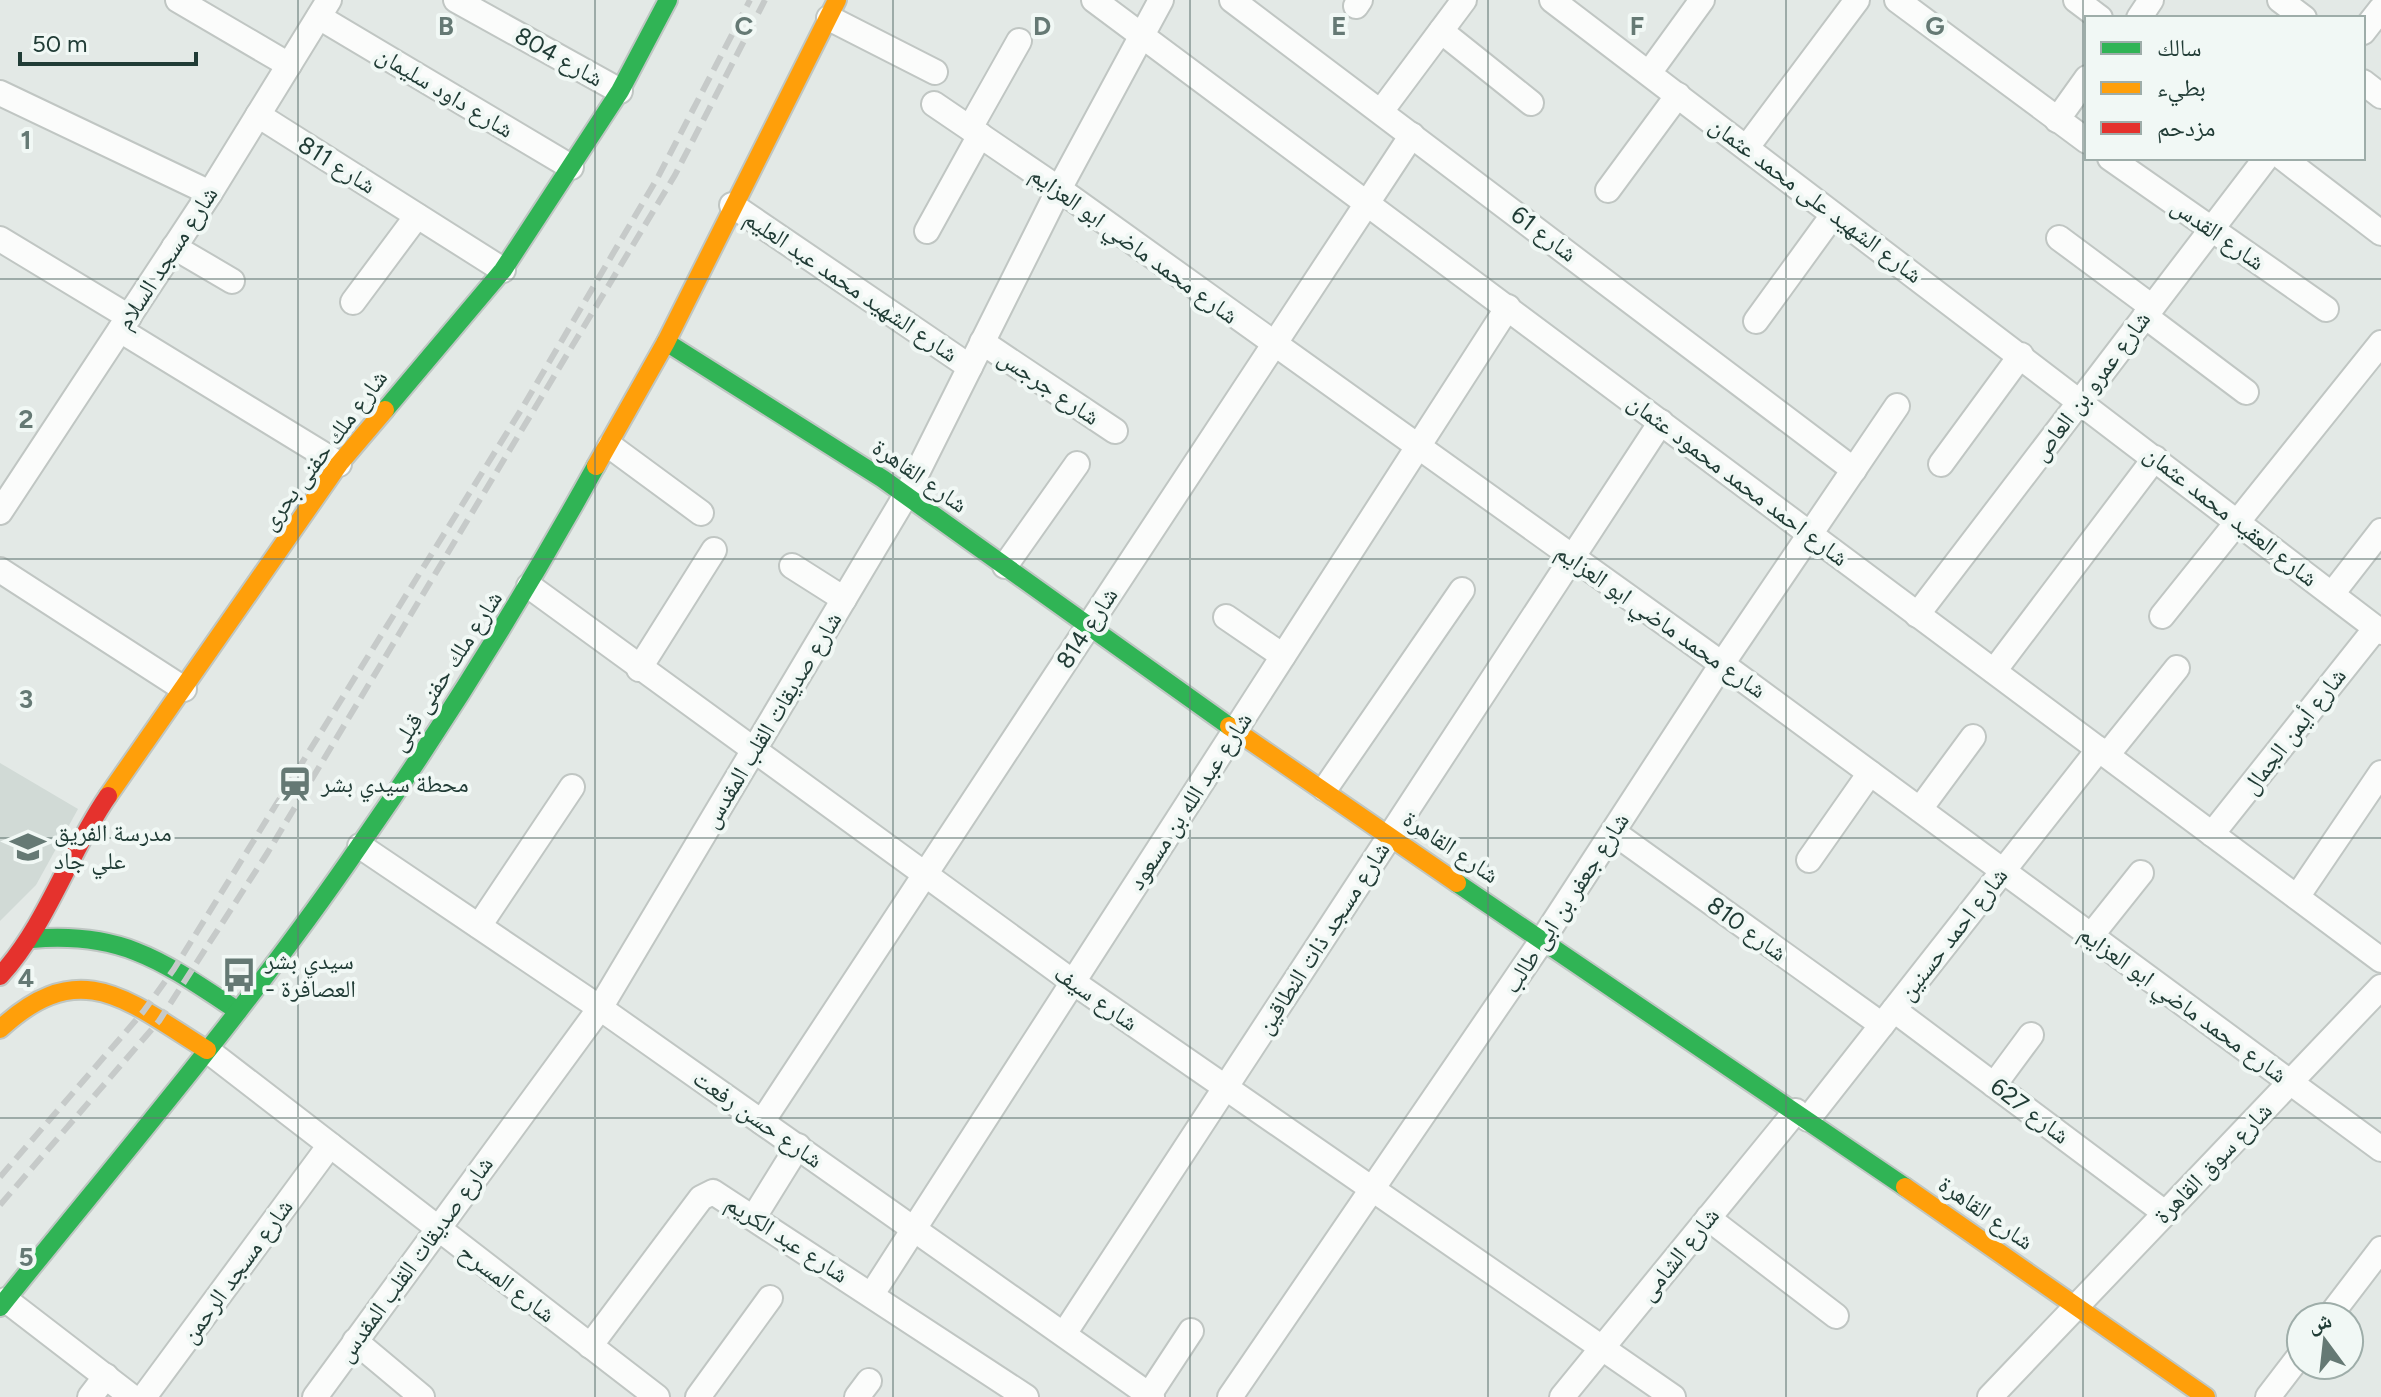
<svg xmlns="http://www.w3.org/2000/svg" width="2381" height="1397" font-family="Figtree,'Noto Naskh Arabic',sans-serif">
<rect width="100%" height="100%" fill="#e3e9e6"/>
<!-- built -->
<path fill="#d1dad6" d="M0,763L78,809L36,885L0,921Z"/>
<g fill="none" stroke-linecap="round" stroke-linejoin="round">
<!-- street casing -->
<g stroke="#c0c6c3" stroke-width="28">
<g id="street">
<path d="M178,0L289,65"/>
<path d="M456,0L620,91"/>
<path d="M1094,0L2381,960"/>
<path d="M1232,0L1854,470"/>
<path d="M1552,0L2381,632"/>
<path d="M1897,0L2087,141"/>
<path d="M2076,0L2100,18"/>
<path d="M2280,0L2304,18"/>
<path d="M1356,6L1360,0"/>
<path d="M319,17L571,167"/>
<path d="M829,18L935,72"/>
<path d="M2139,18L2151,0"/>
<path d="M1441,31L1531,103"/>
<path d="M2363,32L2381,9"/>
<path d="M1649,73L1702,0"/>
<path d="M2363,82L2381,96"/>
<path d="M0,93L210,193"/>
<path d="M934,104L1059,189L1722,664L2381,1149"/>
<path d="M1382,110L1464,0"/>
<path d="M258,115L503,270"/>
<path d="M2057,120L2087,78"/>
<path d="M970,128L1019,41"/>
<path d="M1747,147L1857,0"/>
<path d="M2110,158L2326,309"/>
<path d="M2283,158L2381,233"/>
<path d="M1608,190L1678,95"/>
<path d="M732,205L970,367"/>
<path d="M927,231L980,135"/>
<path d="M2059,238L2152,307"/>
<path d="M0,239L129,317"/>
<path d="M174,247L232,281"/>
<path d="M353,302L417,216"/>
<path d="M2145,316L2246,392"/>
<path d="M1756,321L1833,215"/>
<path d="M120,330L339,464"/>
<path d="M982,342L1115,431"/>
<path d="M610,446L701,513"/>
<path d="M1941,464L2021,355"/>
<path d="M0,512L210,193L329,0"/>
<path d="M792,566L844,599"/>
<path d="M1005,566L1077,464"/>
<path d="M0,570L184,689"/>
<path d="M529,586L1073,982L1673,1397"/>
<path d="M2332,594L2381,531"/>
<path d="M1917,615L2266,158"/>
<path d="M2162,616L2381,343"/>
<path d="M1226,617L1283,656"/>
<path d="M639,669L714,550"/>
<path d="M1994,671L2155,458"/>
<path d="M2107,755L2177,668"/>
<path d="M1325,789L1462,590"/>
<path d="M1920,809L1973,737"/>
<path d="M1613,832L1882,1025"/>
<path d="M2212,834L2376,628"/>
<path d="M360,846L600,1008L1152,1397"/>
<path d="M1809,860L1870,773"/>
<path d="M2297,897L2381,773"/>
<path d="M479,926L572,787"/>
<path d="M2090,937L2141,873"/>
<path d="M1894,1010L2165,1213"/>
<path d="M207,1050L657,1397"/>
<path d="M1994,1085L2031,1035"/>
<path d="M1808,1119L2099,749"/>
<path d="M762,1122L1412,135"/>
<path d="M754,1217L798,1146"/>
<path d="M1708,1218L1836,1316"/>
<path d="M872,1294L1508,307"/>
<path d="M6,1300L132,1397"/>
<path d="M2329,1317L2381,1249"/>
<path d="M1064,1334L1661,422"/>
<path d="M355,1341L422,1397"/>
<path d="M590,1346L701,1198L713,1192L1026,1397"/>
<path d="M1149,1395L1191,1331"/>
<path d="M90,1397L106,1376"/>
<path d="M144,1397L330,1145"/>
<path d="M315,1397L600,1008L906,495L1059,189L1161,0"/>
<path d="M698,1397L770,1298"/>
<path d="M857,1397L869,1381"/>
<path d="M1230,1397L1543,939L1722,664L1897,406"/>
<path d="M1562,1397L1796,1111"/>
<path d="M1990,1397L2381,987"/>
<path d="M2268,1397L2301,1354"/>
</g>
</g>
<!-- fast casing -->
<g stroke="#bfc6c3" stroke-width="22">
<g id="fast">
<path d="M666,342L883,479L1229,726"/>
<path d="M385,410L503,270L620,91L668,0"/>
<path d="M1457,883L1905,1187"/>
<path d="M32,939C124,931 165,963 238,1011"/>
<path d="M0,1307C122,1155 250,1006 360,845C445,723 524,596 596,466"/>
</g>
</g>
<!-- slow casing -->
<g stroke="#bfc6c3" stroke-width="22">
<g id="slow">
<path d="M596,466L666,342L837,0"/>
<path d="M1229,726L1457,883"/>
<path d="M108,796L339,464L385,410"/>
<path d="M0,1029C81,954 128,1001 207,1050"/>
<path d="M1905,1187L2206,1397"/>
</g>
</g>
<!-- jam casing -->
<g stroke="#bfc6c3" stroke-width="22">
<path id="jam" d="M0,976C48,923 68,854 108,796"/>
</g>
<!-- street -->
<use href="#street" stroke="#fbfcfb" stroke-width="24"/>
<!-- fast -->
<use href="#fast" stroke="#30b455" stroke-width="18"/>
<!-- slow -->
<use href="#slow" stroke="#ff9f0a" stroke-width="18"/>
<!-- jam -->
<use href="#jam" stroke="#e5322d" stroke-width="18"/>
<!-- rail -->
<g stroke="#c6cac9" stroke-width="6" stroke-dasharray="16 8" stroke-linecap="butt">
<path d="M0,1177L143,1012L174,969L521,410L658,177L750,0"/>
<path d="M0,1205L159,1021L268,852L675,175L765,0"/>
</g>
</g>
<!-- grid -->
<path fill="none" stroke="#657974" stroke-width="2" stroke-opacity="0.55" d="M298,0V1397M595,0V1397M893,0V1397M1190,0V1397M1488,0V1397M1786,0V1397M2083,0V1397M0,279H2381M0,559H2381M0,838H2381M0,1118H2381"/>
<!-- icons -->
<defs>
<g id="station-bare" transform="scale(2.76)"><path d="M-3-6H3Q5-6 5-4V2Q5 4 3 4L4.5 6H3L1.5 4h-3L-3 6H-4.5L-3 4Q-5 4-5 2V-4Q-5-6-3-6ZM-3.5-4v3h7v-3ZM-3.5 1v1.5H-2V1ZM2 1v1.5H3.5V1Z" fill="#657974" stroke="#f1f8f5" stroke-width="2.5" paint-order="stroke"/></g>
<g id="school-bare" transform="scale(2.76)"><path d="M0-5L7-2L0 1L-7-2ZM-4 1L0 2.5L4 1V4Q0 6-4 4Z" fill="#657974" stroke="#f1f8f5" stroke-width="2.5" paint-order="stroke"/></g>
<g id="bus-bare" transform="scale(2.76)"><path d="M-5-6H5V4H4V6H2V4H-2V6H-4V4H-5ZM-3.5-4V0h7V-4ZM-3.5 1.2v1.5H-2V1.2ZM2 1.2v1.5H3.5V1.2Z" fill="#657974" stroke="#f1f8f5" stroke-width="2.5" paint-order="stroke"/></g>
</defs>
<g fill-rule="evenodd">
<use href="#station-bare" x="295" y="784"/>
<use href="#school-bare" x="28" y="847"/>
<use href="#bus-bare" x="239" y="975"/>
</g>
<g text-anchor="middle" stroke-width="8" stroke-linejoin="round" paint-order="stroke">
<!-- street labels -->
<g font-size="24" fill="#213c36" stroke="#f1f8f5">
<text transform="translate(559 57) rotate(29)" y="8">شارع 804</text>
<text transform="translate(445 92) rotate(31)" y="8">شارع داود سليمان</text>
<text transform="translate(337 165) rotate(32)" y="8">شارع 811</text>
<text transform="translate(1816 200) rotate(37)" y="8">شارع الشهيد على محمد عثمان</text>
<text transform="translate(1544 234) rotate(37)" y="8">شارع 61</text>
<text transform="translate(2218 234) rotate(35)" y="8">شارع القدس</text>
<text transform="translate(1134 245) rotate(36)" y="8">شارع محمد ماضي ابو العزايم</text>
<text transform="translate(167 258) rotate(-57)" y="8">شارع مسجد السلام</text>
<text transform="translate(851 286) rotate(34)" y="8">شارع الشهيد محمد عبد العليم</text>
<text transform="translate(2091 386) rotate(-53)" y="8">شارع عمرو بن العاص</text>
<text transform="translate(1049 387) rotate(34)" y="8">شارع جرجس</text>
<text transform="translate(324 450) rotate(-53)" y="8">شارع ملك حفنى بحرى</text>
<text transform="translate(920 476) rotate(35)" y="8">شارع القاهرة</text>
<text transform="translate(1738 480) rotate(37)" y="8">شارع احمد محمد محمود عثمان</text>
<text transform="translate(2231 516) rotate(38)" y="8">شارع العقيد محمد عثمان</text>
<text transform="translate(1661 621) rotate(35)" y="8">شارع محمد ماضي ابو العزايم</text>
<text transform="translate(1087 628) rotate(-57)" y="8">شارع 814</text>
<text transform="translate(446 671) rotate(-57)" y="8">شارع ملك حفنى قبلى</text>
<text transform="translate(772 720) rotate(-59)" y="8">شارع صديقات القلب المقدس</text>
<text transform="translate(2294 731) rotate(-52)" y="8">شارع أيمن الجمال</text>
<text transform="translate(1190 801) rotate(-57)" y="8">شارع عبد الله بن مسعود</text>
<text transform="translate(1451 847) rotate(34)" y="8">شارع القاهرة</text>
<text transform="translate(1566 903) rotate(-57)" y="8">شارع جعفر بن ابى طالب</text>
<text transform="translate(1747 929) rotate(36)" y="8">شارع 810</text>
<text transform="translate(1953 934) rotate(-52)" y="8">شارع احمد حسنين</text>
<text transform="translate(1323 938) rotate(-57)" y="8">شارع مسجد ذات النطاقين</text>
<text transform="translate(1096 998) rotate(35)" y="8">شارع سيف</text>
<text transform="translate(2183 1004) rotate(36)" y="8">شارع محمد ماضي ابو العزايم</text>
<text transform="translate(2030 1111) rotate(37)" y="8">شارع 627</text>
<text transform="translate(758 1119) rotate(35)" y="8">شارع حسن رفعت</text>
<text transform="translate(2213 1163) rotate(-46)" y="8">شارع سوق القاهرة</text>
<text transform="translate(1986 1213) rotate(35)" y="8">شارع القاهرة</text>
<text transform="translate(787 1239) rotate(33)" y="8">شارع عبد الكريم</text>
<text transform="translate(1679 1254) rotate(-51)" y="8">شارع الشامى</text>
<text transform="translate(415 1259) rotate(-54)" y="8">شارع صديقات القلب المقدس</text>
<text transform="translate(237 1271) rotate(-54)" y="8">شارع مسجد الرحمن</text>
<text transform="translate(507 1283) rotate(37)" y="8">شارع المسرح</text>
</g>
<!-- poi labels -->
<g font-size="24" fill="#213c36" stroke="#f1f8f5" text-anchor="start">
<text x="321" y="792">محطة سيدي بشر</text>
<text x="54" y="841">مدرسة الفريق<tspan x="54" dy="28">علي جاد</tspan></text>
<text x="265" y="969">سيدي بشر<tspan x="265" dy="28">- العصافرة</tspan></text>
</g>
</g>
<g font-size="26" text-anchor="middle" font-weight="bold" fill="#657974" stroke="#f1f8f5" stroke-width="8" stroke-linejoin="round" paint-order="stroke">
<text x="446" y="35">B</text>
<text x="744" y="35">C</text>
<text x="1042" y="35">D</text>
<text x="1339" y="35">E</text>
<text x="1637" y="35">F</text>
<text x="1935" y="35">G</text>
<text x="26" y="149">1</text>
<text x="26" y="428">2</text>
<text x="26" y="708">3</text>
<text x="26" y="987">4</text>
<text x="26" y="1266">5</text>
</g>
<!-- legend -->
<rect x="2085" y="16" width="280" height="144" fill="#f1f8f5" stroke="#9eada9" stroke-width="2"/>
<rect x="2101" y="42" width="40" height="12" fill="#30b455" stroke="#9eada9" stroke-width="2"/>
<text x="2157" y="56" font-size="24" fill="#213c36">سالك</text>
<rect x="2101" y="82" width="40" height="12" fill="#ff9f0a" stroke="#9eada9" stroke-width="2"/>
<text x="2157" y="96" font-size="24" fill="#213c36">بطيء</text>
<rect x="2101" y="122" width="40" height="12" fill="#e5322d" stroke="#9eada9" stroke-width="2"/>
<text x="2157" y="136" font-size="24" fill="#213c36">مزدحم</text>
<!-- north arrow -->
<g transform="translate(2325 1341) rotate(345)"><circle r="38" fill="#f1f8f5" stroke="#9eada9" stroke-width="2"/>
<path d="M0-6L14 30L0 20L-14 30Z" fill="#657974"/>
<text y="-12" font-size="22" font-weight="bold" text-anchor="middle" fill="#213c36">ش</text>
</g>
<!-- scale -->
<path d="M20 52v12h176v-12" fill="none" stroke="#213c36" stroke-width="4"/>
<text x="32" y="52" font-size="24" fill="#213c36" stroke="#f1f8f5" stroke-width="6" paint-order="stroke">50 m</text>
</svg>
